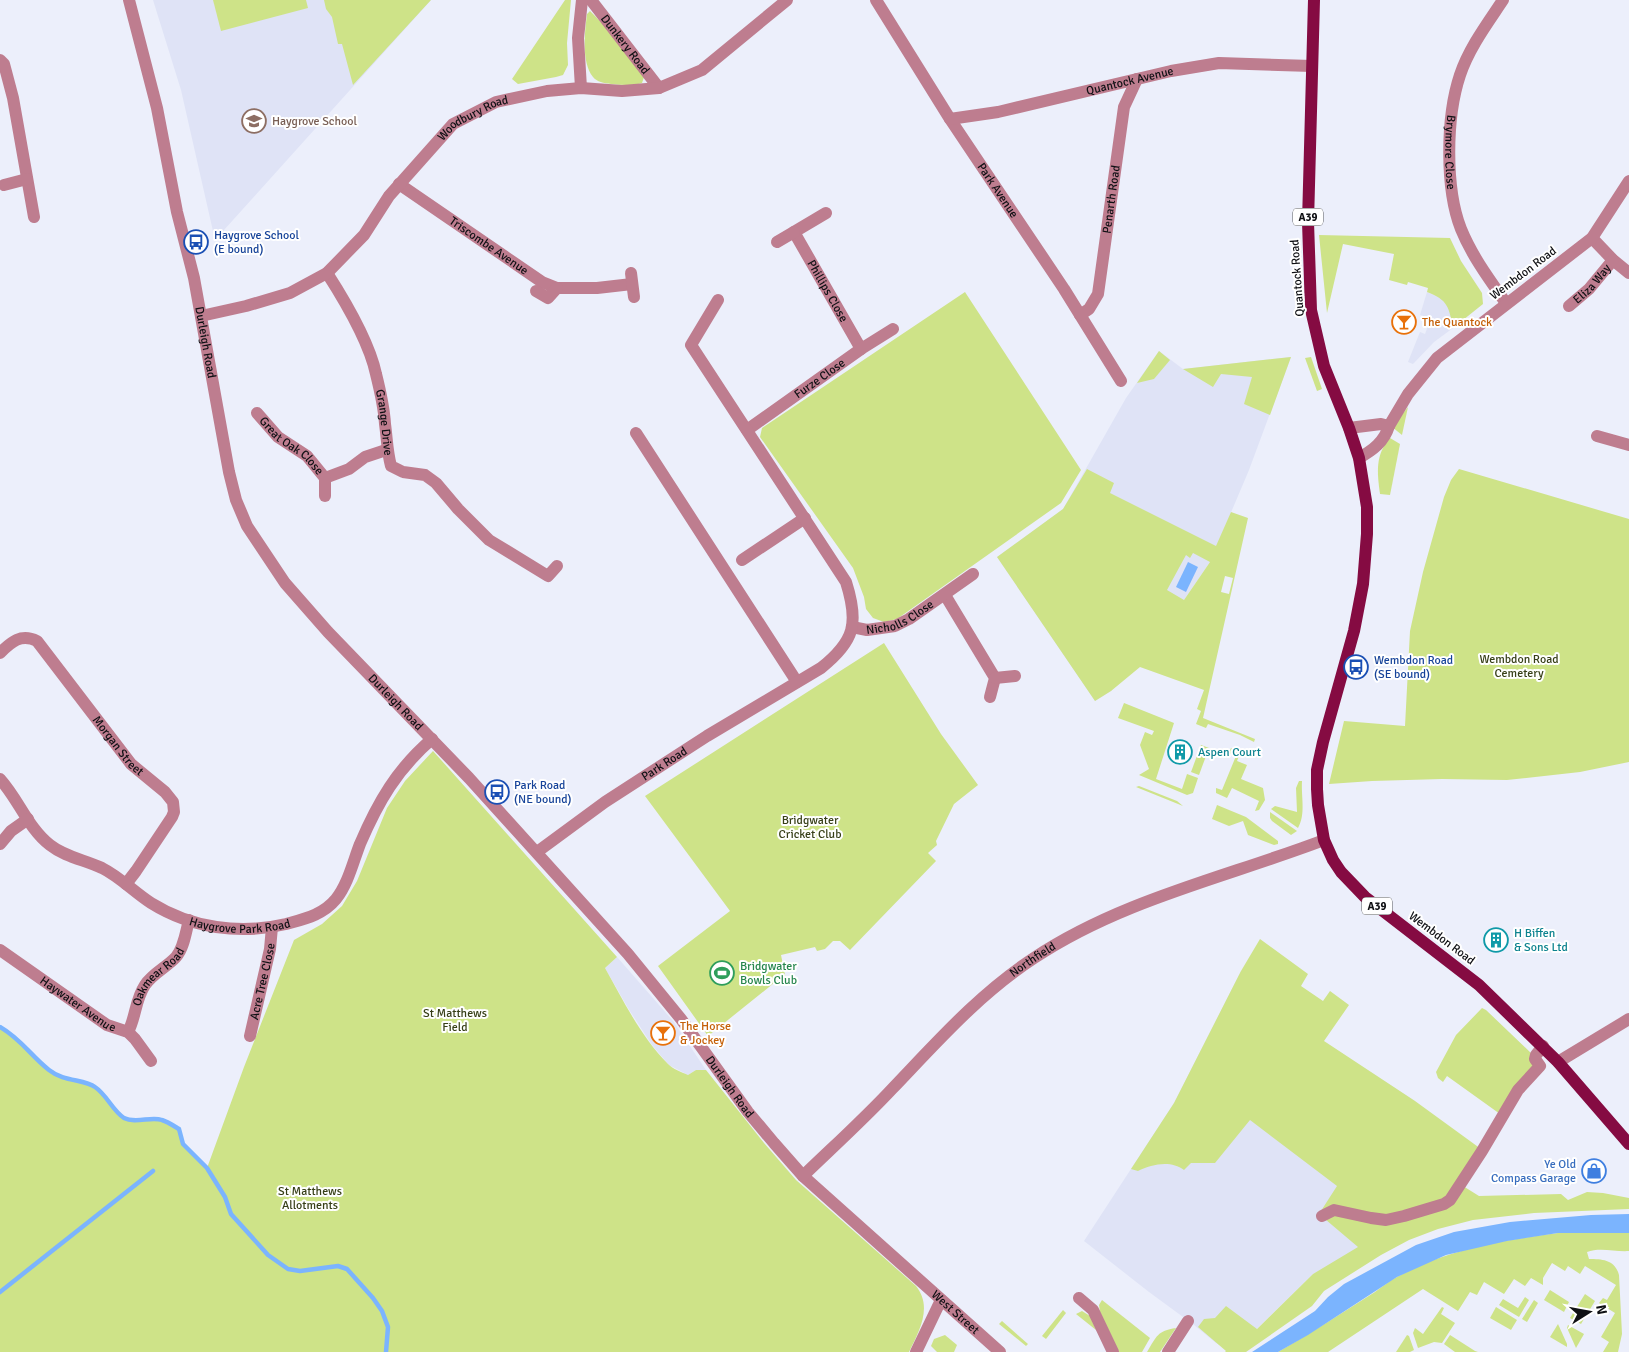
<svg xmlns="http://www.w3.org/2000/svg" width="1629" height="1352" font-family="Signika,sans-serif">
<rect width="100%" height="100%" fill="#eceffb"/>
<!-- built -->
<g fill="#dfe3f6">
<path d="M153,0H431L215,240L181,90Z"/>
<path d="M1427,292L1443,299L1450,308L1453,328L1434,342L1413,364L1408,362L1420,332L1425,334L1431,318L1420,315Z"/>
<path d="M1159,351L1183,369L1291,357L1249,470L1210,562L1184,600L1111,691L1095,701L997,557L1063,509L1126,398Z"/>
<path d="M617,957L673,1021L706,1070H696L688,1075L669,1065L652,1045L628,1008L605,968Z"/>
<path d="M1241,971L1323,1041L1415,1101L1443,1214L1313,1274L1233,1352L1216,1343L1194,1325L1149,1292L1084,1241L1174,1103Z"/>
</g>
<!-- green -->
<g fill="#cee388" fill-rule="evenodd">
<path d="M213,0H306L308,8L221,31Z"/>
<path d="M324,0H431L353,85L342,44H338L332,17L326,9Z"/>
<path d="M565,0H571L567,43L568,65L563,75L556,77L518,84L512,79Z"/>
<path d="M590,11L605,26L644,77L642,83C632,86 621,85 611,84C604,83 597,82 593,77C581,62 585,31 587,14Z"/>
<path d="M1319,235L1450,238L1461,261L1482,293L1483,304L1453,328C1449,307 1448,300 1427,292L1428,288L1408,282L1407,285L1389,280L1394,254L1343,244L1327,313Z"/>
<path d="M965,292L1081,470L1061,503L897,619L884,622L873,618L866,609L864,597L853,568L760,437L762,428Z"/>
<path d="M1159,351L1170,360L1154,379L1137,383Z"/>
<path d="M1291,357L1270,415L1244,404L1252,377L1221,374L1213,387L1183,369Z"/>
<path d="M1311,357L1322,389L1317,391L1305,358Z"/>
<path d="M1408,407L1402,435L1392,427Z"/>
<path d="M1390,438L1400,444L1390,495L1380,494C1377,472 1375,455 1390,438Z"/>
<path d="M1087,469L1114,483L1110,493L1216,546L1231,512L1248,518L1203,718L1255,739L1254,742L1240,735L1208,724L1206,728L1196,724L1201,711L1197,709L1204,690L1140,667L1111,691L1095,701L997,557L1063,509ZM1193,553L1210,562L1184,600L1167,590L1186,555L1190,558ZM1225,576L1233,578L1229,594L1221,592Z"/>
<path d="M1459,469L1629,519V762L1580,772L1507,780L1442,779L1372,781L1329,784L1344,721L1405,726L1410,631L1423,572L1444,497L1451,480Z"/>
<path d="M884,643L941,734L978,785L954,804L936,841L937,845L928,853L936,861L850,950L840,941H833L825,949L817,951L815,947L781,955L786,980L779,981L776,985L774,983L708,1036L658,966L730,911L645,796Z"/>
<path d="M1124,703L1174,723L1156,779L1182,789L1187,774L1198,778L1193,793L1187,795L1139,775L1149,769L1140,745L1145,732L1152,735L1154,731L1118,718Z"/>
<path d="M1201,745L1209,748L1199,775L1191,772Z"/>
<path d="M1231,748L1241,751L1237,761L1247,765L1241,779L1263,788L1265,800L1259,810L1255,811L1259,801L1232,788L1227,798L1216,793V788L1222,790L1236,756L1229,753Z"/>
<path d="M433,751L617,957L605,968C623,1000 641,1037 668,1064C673,1069 681,1072 688,1075L696,1070H706L764,1143L796,1180L916,1286C933,1307 919,1331 909,1352H0V1027C21,1039 31,1056 49,1070C64,1082 83,1079 95,1087C107,1095 112,1110 124,1118C136,1124 151,1116 162,1120C168,1122 174,1126 179,1129L183,1144L207,1168L244,1067L294,940L322,924L342,906L357,881L387,808L405,781Z"/>
<path d="M1299,781H1302C1301,797 1306,814 1298,828L1271,809L1275,806L1297,812L1296,788Z"/>
<path d="M1139,786L1177,801L1183,806L1136,787Z"/>
<path d="M1217,805L1246,817L1278,841V844L1274,845L1248,835L1243,821L1229,826L1212,819Z"/>
<path d="M1270,812L1297,831L1291,835L1272,821L1270,818Z"/>
<path d="M1260,939L1308,974L1301,986L1323,1001L1330,991L1349,1005L1324,1041L1415,1101L1481,1149L1463,1186L1479,1196L1561,1194L1568,1200L1587,1192L1603,1193L1629,1198V1209L1534,1213L1473,1220L1438,1229L1409,1240L1381,1255L1324,1291L1312,1306L1246,1352H1225L1226,1351L1198,1327L1204,1319L1215,1318L1226,1306L1257,1329L1313,1274L1358,1247L1319,1214L1337,1186L1250,1120L1215,1163H1191L1184,1170C1171,1160 1152,1164 1138,1171L1131,1169L1174,1103L1241,971Z"/>
<path d="M1482,1008L1486,1010L1532,1054L1536,1067L1500,1114L1447,1076L1443,1082L1438,1078L1436,1072L1456,1035Z"/>
<path d="M1558,1233H1629V1251C1615,1252 1600,1247 1587,1252L1589,1259C1603,1259 1615,1260 1619,1275L1622,1334L1618,1352H1603L1609,1342L1601,1337L1615,1313L1599,1303L1603,1298L1607,1300L1616,1285L1585,1266L1580,1274L1568,1266L1565,1271L1552,1263L1543,1278V1285L1531,1278L1525,1286L1514,1279L1504,1294L1484,1282L1477,1295L1470,1292L1458,1311L1423,1289L1328,1352H1278C1311,1333 1343,1312 1375,1292C1382,1287 1389,1281 1397,1277C1446,1249 1504,1240 1558,1233Z"/>
<path d="M1550,1290L1569,1302L1564,1312L1544,1300Z"/>
<path d="M1585,1294L1595,1301L1581,1324L1570,1318Z"/>
<path d="M1525,1297L1529,1300L1519,1317L1499,1305L1503,1299L1518,1308Z"/>
<path d="M1102,1300L1150,1338L1142,1352H1119L1100,1312L1099,1305Z"/>
<path d="M1534,1300L1538,1303L1527,1322L1522,1319Z"/>
<path d="M1442,1307L1444,1308L1441,1314L1455,1323L1442,1343L1434,1342L1418,1348L1413,1333L1415,1328L1423,1334Z"/>
<path d="M1496,1307L1517,1320L1511,1330L1490,1318Z"/>
<path d="M1063,1310L1066,1313L1046,1339L1042,1336Z"/>
<path d="M1082,1311L1090,1316L1096,1330L1076,1314Z"/>
<path d="M1002,1321L1028,1344L1026,1346L999,1324Z"/>
<path d="M1558,1324L1567,1344V1347L1550,1337Z"/>
<path d="M1568,1325L1584,1334L1576,1348L1567,1328Z"/>
<path d="M1176,1328L1160,1352H1147C1157,1336 1157,1331 1176,1328Z"/>
<path d="M945,1335L957,1345L954,1352H937L931,1346L934,1339Z"/>
<path d="M1407,1335L1409,1336L1414,1350L1410,1352H1396Z"/>
<path d="M1450,1335L1475,1351L1478,1352H1455L1444,1344Z"/>
</g>
<!-- water -->
<g fill="#7bb4fe">
<path d="M1188,562L1198,567L1186,592L1176,587Z"/>
<path d="M1629,1214V1233H1558L1507,1241L1446,1255L1397,1277L1308,1335L1278,1352H1252L1315,1311L1328,1297L1344,1284L1416,1245L1454,1232L1510,1222L1591,1215Z"/>
</g>
<g fill="none" stroke-linecap="round" stroke-linejoin="round">
<!-- stream -->
<g stroke="#7bb4fe" stroke-width="4.5">
<path d="M0,1027C21,1039 31,1056 49,1070C64,1082 84,1079 95,1087C107,1095 112,1110 124,1118C136,1124 151,1116 162,1120C168,1122 174,1126 179,1129L183,1144L207,1168L225,1197L231,1214L268,1255L288,1269L300,1271L338,1266L347,1269L373,1298L382,1311L388,1327L386,1352"/>
<path d="M0,1292L153,1171"/>
</g>
<!-- minor -->
<g stroke="#be7d8f" stroke-width="12">
<path id="s1" d="M129,0L157,108L177,212L194,278L229,472L236,500L247,526L285,583L328,632L469,778L628,954L681,1019L748,1112L774,1143L803,1176L1000,1352"/>
<path id="s2" d="M591,0L659,88"/>
<path id="s3" d="M876,0L950,119L1064,289L1121,381"/>
<path id="s4" d="M1503,0C1487,24 1469,48 1460,75C1446,117 1445,188 1461,229C1472,256 1489,279 1506,303"/>
<path d="M0,60L4,64L13,98L34,217"/>
<path d="M581,88L578,38L582,0"/>
<path id="s5" d="M950,119L998,112L1171,71L1219,63L1312,66"/>
<path id="s6" d="M399,184L542,282L557,288H597L632,284"/>
<path d="M4,185L27,179"/>
<path id="s7" d="M826,213L794,232L861,349"/>
<path d="M1592,238L1613,260L1629,273"/>
<path d="M777,242L794,232"/>
<path id="s8" d="M327,273C345,301 369,341 376,374C380,390 384,407 385,424C387,438 387,451 391,466L403,472L425,475L436,483L458,509L489,540L548,576L557,566"/>
<path d="M631,273L634,297"/>
<path d="M536,291L548,298L557,288"/>
<path id="s9" d="M1569,306L1589,289L1613,260"/>
<path id="s10" d="M1080,315L1089,309L1098,294L1124,107L1137,79"/>
<path id="s11" d="M201,316L246,306L290,293L327,273L364,235L389,196L453,124L496,102L547,91L581,88L622,91L659,88L702,70L787,0"/>
<path id="s12" d="M257,413L278,437L307,456L325,478L349,469L365,457L386,450"/>
<path d="M1389,426L1408,394L1437,358L1592,238L1629,181"/>
<path d="M1349,428L1381,424L1389,426C1384,442 1373,450 1359,458"/>
<path id="s13" d="M747,430L861,349L893,329"/>
<path d="M636,433L797,682"/>
<path d="M1597,436L1629,445"/>
<path d="M325,478V496"/>
<path d="M742,560L805,518"/>
<path d="M945,595L995,678L990,697"/>
<path id="s14" d="M852,627L867,630L895,626L909,619L973,574"/>
<path id="s15" d="M0,653C11,642 21,633 37,641L131,764L165,792L173,802L174,812L172,817L136,871L126,884"/>
<path d="M995,678L1015,676"/>
<path id="s16" d="M0,779C19,800 28,828 50,845C65,857 85,860 102,868C120,877 134,892 151,903C191,928 240,935 286,924C304,919 323,915 336,899C348,884 353,862 360,844C378,802 397,769 432,739"/>
<path d="M0,844L11,831L28,819"/>
<path id="s17" d="M537,852L605,802L707,736L821,668C855,641 859,623 846,582L691,345L718,300"/>
<path id="s18" d="M0,950L107,1025L128,1032L135,1039L151,1061"/>
<path id="s19" d="M128,1032C136,1017 135,1000 145,985C153,973 167,967 176,957C184,948 186,931 189,920"/>
<path id="s20" d="M250,1036L270,949L272,927"/>
<path d="M1558,1062L1629,1019"/>
<path id="s21" d="M803,1176C833,1147 864,1119 892,1089C937,1042 979,994 1034,958C1121,900 1227,877 1324,840"/>
<path d="M1322,1216L1334,1210L1371,1218L1386,1220L1404,1216L1444,1204L1450,1200L1482,1151L1518,1090L1540,1066L1535,1059L1536,1055L1543,1046"/>
<path d="M1079,1298L1093,1310L1113,1352"/>
<path d="M916,1352L941,1300"/>
<path d="M1168,1352L1188,1321"/>
</g>
<!-- major -->
<path stroke="#850b42" stroke-width="12" d="M1314,0L1308,222L1311,310L1324,366L1349,428L1359,458L1367,507V534L1363,584L1354,631L1323,742L1317,770V789L1318,805L1324,840L1333,860L1341,872L1365,897L1479,985L1558,1062L1629,1144"/>
</g>
<!-- icons -->
<defs>
<g id="school-ring" transform="scale(1.25)"><circle r="9.5" fill="#fff" stroke="#8d6e63" stroke-width="1.5"/><path d="M0-5L7-2L0 1L-7-2ZM-4 1L0 2.5L4 1V4Q0 6-4 4Z" fill="#8d6e63"/></g>
<g id="bus-ring" transform="scale(1.25)"><circle r="9.5" fill="#fff" stroke="#1a4fb4" stroke-width="1.5"/><path d="M-5-6H5V4H4V6H2V4H-2V6H-4V4H-5ZM-3.5-4V0h7V-4ZM-3.5 1.2v1.5H-2V1.2ZM2 1.2v1.5H3.5V1.2Z" fill="#1a4fb4"/></g>
<g id="bar-ring" transform="scale(1.25)"><circle r="9.5" fill="#fff" stroke="#e8710a" stroke-width="1.5"/><path d="M-6-5H6L.8 .8V4.5H3.5V6h-7V4.5H-.8V.8Z" fill="#e8710a"/></g>
<g id="building-ring" transform="scale(1.25)"><circle r="9.5" fill="#fff" stroke="#0f9aa8" stroke-width="1.5"/><path d="M-4-6H4V6H1V3H-1V6H-4ZM-2.5-4.3h1.7v1.8h-1.7ZM.8-4.3h1.7v1.8H.8ZM-2.5-1h1.7V.8h-1.7ZM.8-1h1.7V.8H.8Z" fill="#0f9aa8"/></g>
<g id="stadium-ring" transform="scale(1.25)"><circle r="9.5" fill="#fff" stroke="#2e9e5b" stroke-width="1.5"/><path d="M0-5a6.5 5 0 1 0 0 10a6.5 5 0 1 0 0-10ZM-3.5-1.8h7v3.6h-7Z" fill="#2e9e5b"/></g>
<g id="shop-ring" transform="scale(1.25)"><circle r="9.5" fill="#fff" stroke="#3f7fe0" stroke-width="1.5"/><path d="M-5-2.5h2.3a2.7 3.5 0 0 1 5.4 0H5L5.5 6h-11ZM-1.5-2.5h3a1.5 2.3 0 0 0-3 0Z" fill="#3f7fe0"/></g>
</defs>
<g fill-rule="evenodd">
<use href="#school-ring" x="254" y="121"/>
<use href="#bus-ring" x="196" y="242"/>
<use href="#bar-ring" x="1404" y="322"/>
<use href="#bus-ring" x="1356" y="667"/>
<use href="#building-ring" x="1180" y="752"/>
<use href="#bus-ring" x="497" y="792"/>
<use href="#building-ring" x="1496" y="940"/>
<use href="#stadium-ring" x="722" y="973"/>
<use href="#bar-ring" x="663" y="1033"/>
<use href="#shop-ring" x="1594" y="1171"/>
</g>
<g text-anchor="middle" stroke-width="4" stroke-linejoin="round" paint-order="stroke">
<!-- shield labels -->
<g fill="#fff" stroke="#57585a" stroke-width="1">
<rect x="1293" y="208.5" width="30" height="17" rx="4"/>
<rect x="1362" y="897.5" width="30" height="17" rx="4"/>
</g>
<g font-size="11" font-weight="bold" fill="#0f1014">
<text x="1308" y="221">A39</text>
<text x="1377" y="910">A39</text>
</g>
<!-- street labels -->
<g font-size="12" fill="#0f1014" stroke="#fff">
<text dy="4" stroke="none"><textPath href="#s2" startOffset="56">Dunkery Road</textPath></text>
<text dy="4" stroke="none"><textPath href="#s5" startOffset="184">Quantock Avenue</textPath></text>
<text dy="4" stroke="none"><textPath href="#s11" startOffset="350">Woodbury Road</textPath></text>
<text dy="4" stroke="none"><textPath href="#s4" startOffset="165">Brymore Close</textPath></text>
<text dy="4" stroke="none"><textPath href="#s3" startOffset="226">Park Avenue</textPath></text>
<text dy="4" stroke="none"><textPath href="#s10" startOffset="124">Penarth Road</textPath></text>
<text dy="4" stroke="none"><textPath href="#s6" startOffset="109">Triscombe Avenue</textPath></text>
<text transform="translate(1523 273) rotate(-37)" y="4">Wembdon Road</text>
<text transform="translate(1297 278) rotate(-94)" y="4">Quantock Road</text>
<text dy="4" stroke="none"><textPath href="#s9" startOffset="32">Eliza Way</textPath></text>
<text dy="4" stroke="none"><textPath href="#s7" startOffset="105">Phillips Close</textPath></text>
<text dy="4" stroke="none"><textPath href="#s1" startOffset="351">Durleigh Road</textPath></text>
<text dy="4" stroke="none"><textPath href="#s13" startOffset="89">Furze Close</textPath></text>
<text dy="4" stroke="none"><textPath href="#s8" startOffset="162">Grange Drive</textPath></text>
<text dy="4" stroke="none"><textPath href="#s12" startOffset="48">Great Oak Close</textPath></text>
<text dy="4" stroke="none"><textPath href="#s14" startOffset="51">Nicholls Close</textPath></text>
<text dy="4" stroke="none"><textPath href="#s1" startOffset="771">Durleigh Road</textPath></text>
<text dy="4" stroke="none"><textPath href="#s15" startOffset="175">Morgan Street</textPath></text>
<text dy="4" stroke="none"><textPath href="#s17" startOffset="155">Park Road</textPath></text>
<text dy="4" stroke="none"><textPath href="#s16" startOffset="294">Haygrove Park Road</textPath></text>
<text transform="translate(1442 938) rotate(37)" y="4">Wembdon Road</text>
<text dy="4" stroke="none"><textPath href="#s21" startOffset="316">Northfield</textPath></text>
<text dy="4" stroke="none"><textPath href="#s19" startOffset="65">Oakmear Road</textPath></text>
<text dy="4" stroke="none"><textPath href="#s20" startOffset="56">Acre Tree Close</textPath></text>
<text dy="4" stroke="none"><textPath href="#s18" startOffset="95">Haywater Avenue</textPath></text>
<text dy="4" stroke="none"><textPath href="#s1" startOffset="1281">Durleigh Road</textPath></text>
<text dy="4" stroke="none"><textPath href="#s1" startOffset="1601">West Street</textPath></text>
</g>
<!-- education labels -->
<g font-size="12" fill="#785e54" stroke="#fff" text-anchor="start">
<text x="272" y="125">Haygrove School</text>
</g>
<!-- transit labels -->
<g font-size="12" fill="#164399" stroke="#fff" text-anchor="start">
<text x="214" y="239">Haygrove School<tspan x="214" dy="14">(E bound)</tspan></text>
<text x="1374" y="664">Wembdon Road<tspan x="1374" dy="14">(SE bound)</tspan></text>
<text x="514" y="789">Park Road<tspan x="514" dy="14">(NE bound)</tspan></text>
</g>
<!-- food labels -->
<g font-size="12" fill="#c56008" stroke="#fff" text-anchor="start">
<text x="1422" y="326">The Quantock</text>
<text x="680" y="1030">The Horse<tspan x="680" dy="14">&amp; Jockey</tspan></text>
</g>
<!-- park labels -->
<g font-size="12" fill="#373f17" stroke="#fff">
<text x="1519" y="663">Wembdon Road<tspan x="1519" dy="14">Cemetery</tspan></text>
<text x="810" y="824">Bridgwater<tspan x="810" dy="14">Cricket Club</tspan></text>
<text x="455" y="1017">St Matthews<tspan x="455" dy="14">Field</tspan></text>
<text x="310" y="1195">St Matthews<tspan x="310" dy="14">Allotments</tspan></text>
</g>
<!-- culture labels -->
<g font-size="12" fill="#0d838f" stroke="#fff" text-anchor="start">
<text x="1198" y="756">Aspen Court</text>
<text x="1514" y="937">H Biffen<tspan x="1514" dy="14">&amp; Sons Ltd</tspan></text>
</g>
<!-- leisure labels -->
<g font-size="12" fill="#27864d" stroke="#fff" text-anchor="start">
<text x="740" y="970">Bridgwater<tspan x="740" dy="14">Bowls Club</tspan></text>
</g>
<!-- shop labels -->
<g font-size="12" fill="#366cbe" stroke="#fff" text-anchor="end">
<text x="1576" y="1168">Ye Old<tspan x="1576" dy="14">Compass Garage</tspan></text>
</g>
</g>
<!-- north arrow -->
<g transform="translate(1589 1312) rotate(79)" stroke="#ffffff" stroke-width="4" paint-order="stroke">
<path d="M0-4L9 19L0 12L-9 19Z" fill="#0f1014"/>
<text y="-8" font-size="14" font-weight="bold" text-anchor="middle" fill="#0f1014">N</text>
</g>
</svg>
